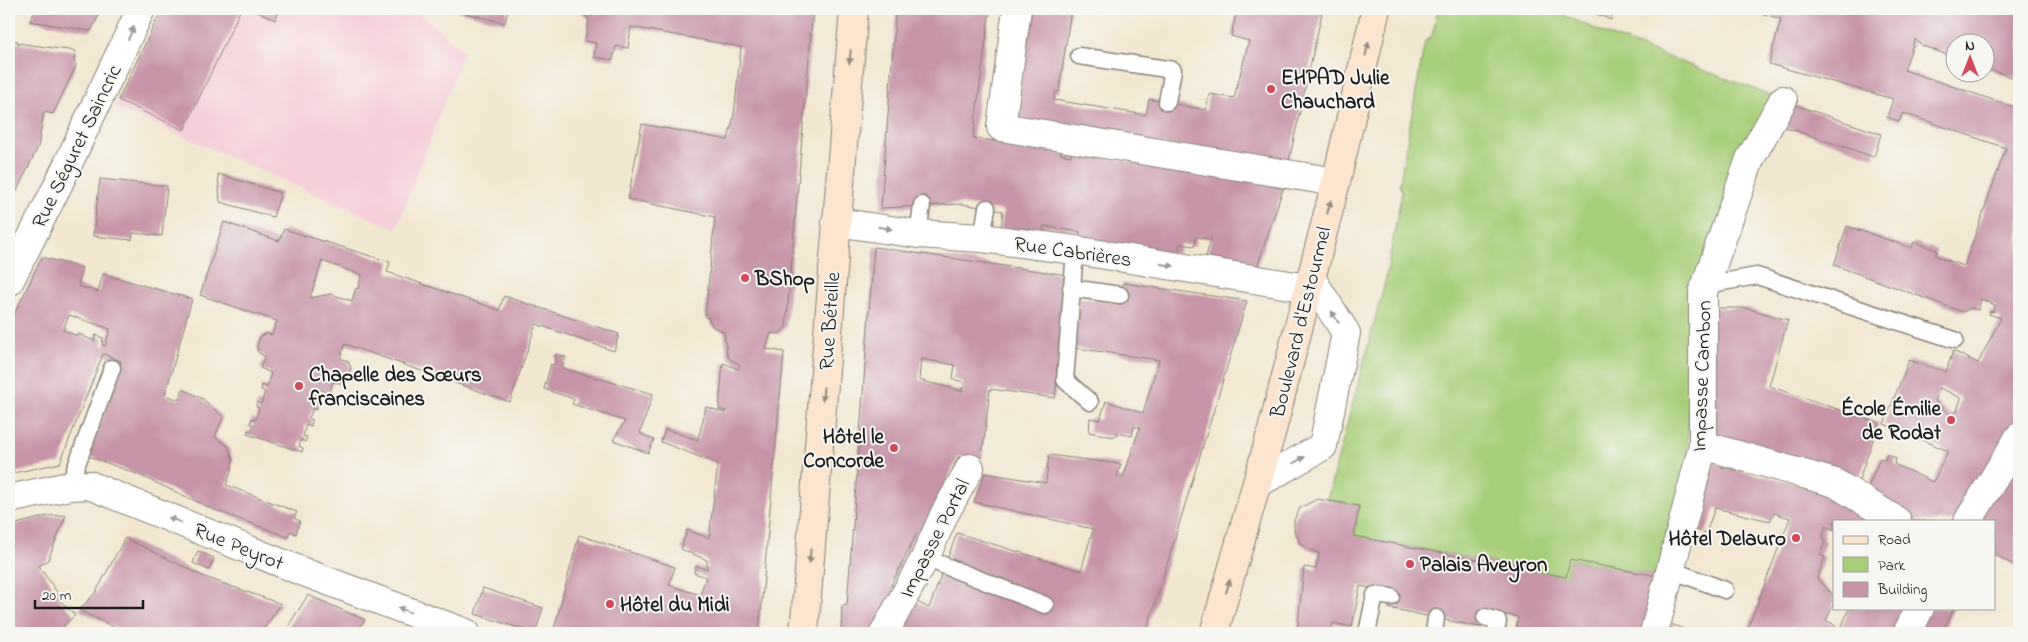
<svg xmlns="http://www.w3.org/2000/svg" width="2028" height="642" font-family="'Indie Flower',sans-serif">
<rect width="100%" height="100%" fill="#f6f6f2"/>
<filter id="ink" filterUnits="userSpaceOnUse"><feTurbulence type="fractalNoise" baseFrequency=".02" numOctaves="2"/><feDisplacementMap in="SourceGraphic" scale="10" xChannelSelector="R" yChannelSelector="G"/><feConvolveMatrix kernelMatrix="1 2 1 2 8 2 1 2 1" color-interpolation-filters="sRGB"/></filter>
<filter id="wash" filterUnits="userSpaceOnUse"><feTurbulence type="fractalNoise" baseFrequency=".0096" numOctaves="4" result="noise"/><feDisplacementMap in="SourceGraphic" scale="20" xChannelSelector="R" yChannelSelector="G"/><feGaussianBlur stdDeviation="1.12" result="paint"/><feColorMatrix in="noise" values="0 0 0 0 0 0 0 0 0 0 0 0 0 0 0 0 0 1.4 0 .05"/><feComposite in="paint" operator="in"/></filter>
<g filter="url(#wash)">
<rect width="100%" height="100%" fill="#f2e7d1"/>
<!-- built -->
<path fill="#f5cfd9" d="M163,9H414L464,51L396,229L115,107Z"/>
<!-- green -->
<path fill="#a8ce79" stroke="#62754a" d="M1438,9H1551L1606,34L1776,97L1692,320L1687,469L1657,576L1570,560L1566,577L1354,536L1359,506L1327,499L1385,282L1402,191L1399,186L1425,41L1432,36Z"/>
<g id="blocks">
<!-- building -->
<g fill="#c695a7" fill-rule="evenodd">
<path d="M36,9H102L91,31L30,21Z"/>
<path d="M162,9H241L184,130L118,100Z"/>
<path d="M251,9H280L275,20Z"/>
<path d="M449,9H508L505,23Z"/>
<path d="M576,9H813L786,327L779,334L771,333L766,349L784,352L759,633H590L573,627L572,633H553L579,535L675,567L669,585L700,595L706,577L694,573L696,566L707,569V560L681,549L687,530L709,538L718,464L661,442L665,429L698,440L706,407L726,413V411L719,409L723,363L738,369L740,365L730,359L727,354L724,332L713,327L708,318L705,317L715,217L628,199L642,124L728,140L734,115L741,47L631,27L628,48L616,46L613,60L594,57L596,43L585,41L589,19Z"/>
<path d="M896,9H990L973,138L1055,149L1061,150L1060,154L1071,156V152L1284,186L1257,267L1205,260L1211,239L1196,237L1195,246L1180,244L1178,255L1079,240L1080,232L1044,226L1043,235L1001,229L1003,211L962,204L881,208Z"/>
<path d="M1032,9H1071L1059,92H1055L1054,100L1146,115L1149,99L1206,110L1209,94L1234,98L1249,41L1231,36L1237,9H1318L1317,11L1322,13L1288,165L1015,120Z"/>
<path d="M1584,9H1614L1611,20Z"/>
<path d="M1746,9L2019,10V80L1986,68V42H1956V58L1923,46L1915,39L1904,70L2017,108L2019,103V413L1964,521H1913L1866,492L1880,458L1885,460L1887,454L1896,458L1894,464L1933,482L1948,451L1884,424L1909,360L1946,372L1953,351L1978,363L2001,318L1989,314L1990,311L1993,312L1995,305L1981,299L1978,310L1971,308L1963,312L1834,265L1847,226L1912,248L1914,242L1937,250L1936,256L1964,266L2006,148L1903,113L1899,121L1887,117L1893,99L1769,64L1781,19ZM1940,388L1961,398L1957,411L1952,416L1935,401Z"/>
<path d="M9,40L18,41L17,43L76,51L74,60L76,66L53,114L44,112L38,147L9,207Z"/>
<path d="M1795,105L1881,134L1874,157L1782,126Z"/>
<path d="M218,174L281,193L273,217L220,202Z"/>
<path d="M100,179L167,186L162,236L133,233L132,240L93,236Z"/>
<path d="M224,222L279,241L284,229L390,262L387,272L499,310L504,296L619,334L614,351L536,324L510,402L345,344L340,358L348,361L351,368L347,379L340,383L333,382L329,393L319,389L314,402L318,403L316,410L313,408L309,418L312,420L311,426L306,424L303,436L307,437L305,442L301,440L299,446L303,448L302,452L247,434L248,430L251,432L254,424H250L252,418L256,420L259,408L256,407L257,402L261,404L265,392L261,390L262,385L267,387L271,373L260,368L265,357L258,352L257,346L260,337L267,333L272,335L277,321L200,295ZM322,261L362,275L358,289L356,288L352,301L331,294L310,298Z"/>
<path d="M874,247L1067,275L1055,398L990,389L982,457H958L923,535L917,533L891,585L896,588L873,633H841L842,606L847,605ZM921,359L955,365L953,379L963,382L962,391L919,380Z"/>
<path d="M42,257L82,268L78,286L98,292L103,274L192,299L165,395L179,400L183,389L203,399L223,417L215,437L228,446L233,460L231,472L226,485L297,512L294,518L300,521L296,534L290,531L288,537L215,510L137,474L88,456L115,385L121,361L103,354L60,463L9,474V325ZM69,315L110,329L105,346L102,345L103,338L96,335L94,341L79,334L78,336L63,330Z"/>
<path d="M1123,283L1247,301L1146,633H896L917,602L929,608L957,533L1081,571L1093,529L974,502L985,473L1046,483L1049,455L1121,464L1117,477L1123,478L1140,427H1134L1132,436L1117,433L1114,437L1089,432L1090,418L1100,420L1106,401L1143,413L1159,360L1075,348L1079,298L1118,303Z"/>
<path d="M1711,308H1746L1788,320L1769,386L1879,423L1856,488L1723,441L1710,424Z"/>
<path d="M556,354L566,357L562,368L653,394L640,433L654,440L648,453L613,440L625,421L572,404L574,399L544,389L551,364L554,365Z"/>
<path d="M1708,460L1721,464V467L1824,489L1888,521H1834V530L1825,526L1823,540L1825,542L1820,555L1825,557L1817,578L1834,596V603L1826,621L1832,623L1836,627L1837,633H1746L1790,518L1774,513L1770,521L1715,508L1706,533L1690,528L1711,472L1707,467Z"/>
<path d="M2008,470L2019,477V568L1994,554V521H1978Z"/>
<path d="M1317,499L1359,506L1354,536L1566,577L1570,560L1657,576L1644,633H1618L1600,630L1599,633H1515L1518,617L1486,611L1482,627L1474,626L1389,608L1392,592L1360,586L1352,627L1333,623L1332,630L1334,633H1297L1304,567L1316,569L1319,553L1308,549L1300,543L1294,530V520L1300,508Z"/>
<path d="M66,515L48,560L39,566L59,595L55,596L75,615L57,633H9V526L47,516Z"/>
<path d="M125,538L205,577L281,604L261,633H126L79,610L96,592Z"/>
<path d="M198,551L214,558L209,570L193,563Z"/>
<path d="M483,588L543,608L535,633L475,614Z"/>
<path d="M308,595L365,620L356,633H284Z"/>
<path d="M1849,608H1910L1900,633H1856L1842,626Z"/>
<path d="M1929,608H1954L1942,633H1917Z"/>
<path d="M1668,623L1694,633H1665Z"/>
</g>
</g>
</g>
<g filter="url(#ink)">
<use href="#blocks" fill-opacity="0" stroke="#878276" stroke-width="1"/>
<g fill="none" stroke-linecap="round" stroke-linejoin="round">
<!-- lane casing -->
<g stroke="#878276" stroke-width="19">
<g id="lane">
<path d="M1079,56L1173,70L1167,102"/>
<path d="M918,234L922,205"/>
<path d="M982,238L987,208"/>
<path d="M1075,250L1065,380L1090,402"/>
<path d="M1708,282L1717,283L1757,276L1955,340"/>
<path d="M1071,288L1120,295"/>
<path d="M69,486L112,368"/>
<path d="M925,558L1045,605"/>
<path d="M1671,570L1725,590"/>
<path d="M1485,617L1498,621L1496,633"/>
<path d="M1367,633L1375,595L1391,597"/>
<path d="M1434,633L1436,618"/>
</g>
</g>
<!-- street casing -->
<g stroke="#878276" stroke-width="30">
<g id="street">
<path d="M1017,9L1001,127L1336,182"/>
<path d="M836,222L918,234L982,238L1075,250L1308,288"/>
<path d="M9,282L57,187L141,9"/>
<path d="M1703,445L1835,483L1897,521"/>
<path d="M1257,484L1323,446L1346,333L1311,278"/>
<path d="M9,499L69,486L89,485L301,571L466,633"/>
<path d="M1968,521L2019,437"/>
<path d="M884,633L925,558L944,515L970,468"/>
<path d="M1654,633L1703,445V292L1750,159L1783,100"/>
<path d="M1907,633L1920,608"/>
</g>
</g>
<!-- secondary casing -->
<g stroke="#878276" stroke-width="30">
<g id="secondary">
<path d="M804,633L854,9"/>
<path d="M1214,633L1272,430L1336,182L1376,9"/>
</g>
</g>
<!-- lane -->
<use href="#lane" stroke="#fff" stroke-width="16"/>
<!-- street -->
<use href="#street" stroke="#fff" stroke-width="28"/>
<!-- secondary -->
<use href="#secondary" stroke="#fbe5cf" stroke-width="28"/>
</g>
<!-- one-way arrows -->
<defs><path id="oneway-solid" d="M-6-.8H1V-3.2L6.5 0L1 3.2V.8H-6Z" transform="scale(1.25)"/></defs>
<g fill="#999">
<use href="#oneway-solid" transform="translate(131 33) rotate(-66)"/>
<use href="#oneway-solid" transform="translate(885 228) rotate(10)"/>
<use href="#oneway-solid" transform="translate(1167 265) rotate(9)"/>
<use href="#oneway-solid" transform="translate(1335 317) rotate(-122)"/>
<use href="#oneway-solid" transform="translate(1299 460) rotate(-30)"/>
<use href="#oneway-solid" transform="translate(175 520) rotate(-158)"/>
<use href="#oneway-solid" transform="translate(404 610) rotate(-160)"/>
</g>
<g fill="#978b7e">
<use href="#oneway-solid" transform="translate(1367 49) rotate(-77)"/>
<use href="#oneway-solid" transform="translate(850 57) rotate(95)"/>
<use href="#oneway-solid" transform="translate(1329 207) rotate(-75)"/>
<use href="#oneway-solid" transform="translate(823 394) rotate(94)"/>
<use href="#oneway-solid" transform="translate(810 556) rotate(94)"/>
<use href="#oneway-solid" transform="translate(1228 586) rotate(-74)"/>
</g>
</g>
<!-- markers -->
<g fill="#d1495b" stroke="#f6f6f2" stroke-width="2">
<circle cx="1271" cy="89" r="5"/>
<circle cx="745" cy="278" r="5"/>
<circle cx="299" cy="386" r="5"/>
<circle cx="1951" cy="420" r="5"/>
<circle cx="894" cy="448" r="5"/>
<circle cx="1796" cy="538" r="5"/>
<circle cx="1410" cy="564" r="5"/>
<circle cx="610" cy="604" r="5"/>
</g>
<g text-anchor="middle" stroke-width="4" stroke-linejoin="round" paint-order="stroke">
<!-- poi labels -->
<g font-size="21" font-weight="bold" fill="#1c1c1c" stroke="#f6f6f2" text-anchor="start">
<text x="1281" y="84">EHPAD Julie<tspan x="1281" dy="24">Chauchard</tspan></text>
<text x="755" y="285">BShop</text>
<text x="309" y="381">Chapelle des Sœurs<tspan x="309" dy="24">franciscaines</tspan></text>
<text x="1941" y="415" text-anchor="end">École Émilie<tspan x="1941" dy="24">de Rodat</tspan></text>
<text x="884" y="443" text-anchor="end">Hôtel le<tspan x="884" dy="24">Concorde</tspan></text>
<text x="1786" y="545" text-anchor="end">Hôtel Delauro</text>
<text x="1420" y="571">Palais Aveyron</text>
<text x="620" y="611">Hôtel du Midi</text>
</g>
<!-- street labels -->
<g font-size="21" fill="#1c1c1c" stroke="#f6f6f2">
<text transform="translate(76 146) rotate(-64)" y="7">Rue Séguret Saincric</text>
<text transform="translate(1073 251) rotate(8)" y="7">Rue Cabrières</text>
<text transform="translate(829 321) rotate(-86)" y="7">Rue Béteille</text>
<text transform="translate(1300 322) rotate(-76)" y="7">Boulevard d'Estourmel</text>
<text transform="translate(1701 376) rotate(-88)" y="7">Impasse Cambon</text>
<text transform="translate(934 538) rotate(-63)" y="7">Impasse Portal</text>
<text transform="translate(239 546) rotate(22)" y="7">Rue Peyrot</text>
</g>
</g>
<!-- margin -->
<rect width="2028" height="642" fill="none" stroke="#f6f6f2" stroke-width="30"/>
<!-- legend -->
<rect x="1833" y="520" width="162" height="90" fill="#f6f6f2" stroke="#9f9f9c"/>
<rect x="1843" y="536" width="25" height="8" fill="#fbe5cf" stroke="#9f9f9c"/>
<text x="1878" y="544" font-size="15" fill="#1c1c1c">Road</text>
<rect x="1843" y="557" width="25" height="15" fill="#a8ce79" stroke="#9f9f9c"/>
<text x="1878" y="570" font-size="15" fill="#1c1c1c">Park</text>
<rect x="1843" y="582" width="25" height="15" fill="#c695a7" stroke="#9f9f9c"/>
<text x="1878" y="594" font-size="15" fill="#1c1c1c">Building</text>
<!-- north arrow -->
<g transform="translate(1970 58)"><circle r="24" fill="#f6f6f2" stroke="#9f9f9c"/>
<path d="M0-4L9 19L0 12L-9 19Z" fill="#d1495b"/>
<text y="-8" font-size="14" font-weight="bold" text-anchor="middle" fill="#1c1c1c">N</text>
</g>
<!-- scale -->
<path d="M35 600v8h108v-8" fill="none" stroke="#1c1c1c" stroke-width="2.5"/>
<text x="42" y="600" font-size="15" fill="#1c1c1c" stroke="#f6f6f2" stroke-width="4" paint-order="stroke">20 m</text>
</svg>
